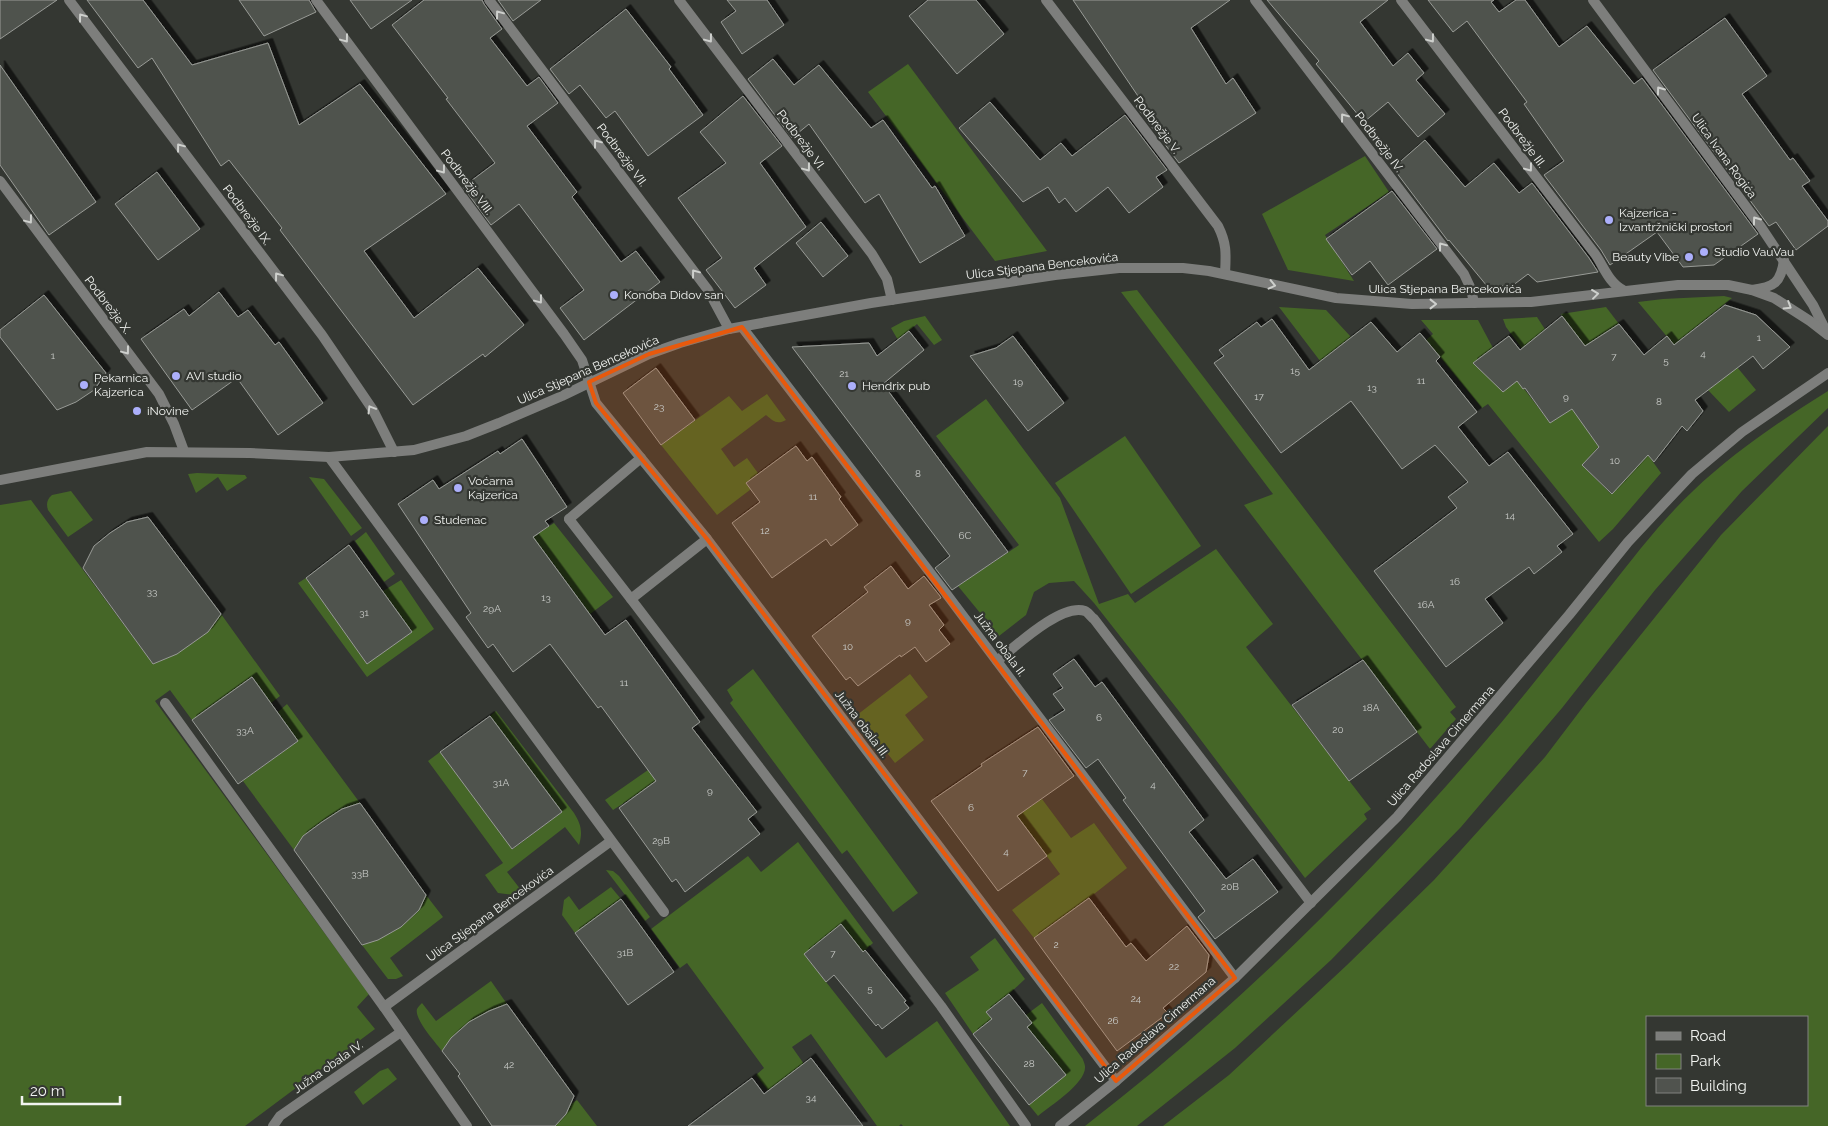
<svg xmlns="http://www.w3.org/2000/svg" width="1828" height="1126" font-family="Raleway,sans-serif">
<defs>
<filter id="shadow"><feDropShadow dx="4.5" dy="-4.5" stdDeviation="0" flood-color="#0009"/></filter>
</defs>
<rect width="100%" height="100%" fill="#343732"/>
<!-- green -->
<g fill="#456627" fill-rule="evenodd">
<path d="M908,64L1047,251L995,261L868,92Z"/>
<path d="M1365,156L1389,192L1325,235L1354,281L1288,270L1262,214Z"/>
<path d="M1137,290L1456,707L1450,712L1456,719L1430,749L1244,505L1273,494L1121,292Z"/>
<path d="M1724,296L1732,298L1674,345L1638,302L1663,299Z"/>
<path d="M1279,307L1326,310L1351,337L1336,349L1346,395Z"/>
<path d="M1606,307L1619,324L1584,347L1561,314Z"/>
<path d="M925,316L942,340L934,345L917,324L898,340L891,328L904,321Z"/>
<path d="M1537,317L1559,351L1536,367L1506,327L1503,319Z"/>
<path d="M1421,320H1478L1493,348L1550,423L1572,409L1599,447L1582,465L1611,494L1648,455L1661,473L1613,529L1599,542L1488,404L1482,408L1426,340L1433,334Z"/>
<path d="M1737,367L1756,390L1729,412L1708,390Z"/>
<path d="M1828,391V408L1742,491L1655,590L1562,708L1461,827L1331,960L1235,1048L1137,1126H1085C1229,1015 1358,888 1477,751C1522,699 1564,645 1607,591C1634,557 1661,521 1693,491C1734,452 1780,421 1828,391Z"/>
<path d="M767,394L786,420C777,425 773,421 766,415L721,449L734,467L747,458L763,480L717,515L661,445L729,396L742,411Z"/>
<path d="M986,399L1060,498L1099,604L1128,594L1135,603L1216,549L1273,624L1246,647L1371,809L1364,814L1367,819L1305,878L1182,715L1094,603L1074,581L1049,583L1034,592L1026,615L999,636L958,586L1019,545L936,436Z"/>
<path d="M1828,426V1126H1163L1229,1075L1347,965L1434,880L1545,757L1586,703L1721,535ZM1647,1017H1807V1105H1647Z"/>
<path d="M1125,436L1201,546L1131,594L1055,483Z"/>
<path d="M197,473L245,475L247,478L227,491L218,477L196,493L188,474Z"/>
<path d="M309,477L324,479L362,528L351,536Z"/>
<path d="M71,491L93,520L68,537L48,510C46,504 47,499 52,495Z"/>
<path d="M31,500L153,664C183,652 201,640 221,614L280,696L271,703L252,677L192,720L170,690L155,701L369,994L357,1007L375,1029L245,1126H0V505Z"/>
<path d="M554,523L613,597L590,614L544,551L503,580L511,551Z"/>
<path d="M366,532L395,574L384,582L355,541Z"/>
<path d="M306,578L367,664L412,632L383,591L401,580L434,629L367,677L298,583Z"/>
<path d="M753,669L918,893L893,912L847,850L842,854L730,703L733,700L727,690Z"/>
<path d="M910,674L928,697L905,715L924,740L895,763L857,715Z"/>
<path d="M287,704L360,803C333,812 309,827 294,850L243,781L298,741L278,712Z"/>
<path d="M496,711L574,813C581,824 583,832 579,845L565,827L507,872L521,890L515,895L498,893L485,875L503,863L428,761L440,752L513,849L562,812L490,716Z"/>
<path d="M648,770L676,808L644,790L613,810L605,800Z"/>
<path d="M1042,799L1071,838L1094,823L1127,868L1089,898L1034,938L1012,910L1060,874L1017,816Z"/>
<path d="M798,842L873,943L863,952L804,954L886,1058L937,1021L1010,1126H903L901,1124L899,1126H877L811,1034L792,1047L804,1064L796,1126L756,1075L764,1068L687,963L680,968L651,929L748,856L761,872Z"/>
<path d="M606,870L613,871L619,876L650,917L645,921Z"/>
<path d="M611,887L621,899L575,933L562,915L564,900L569,896L579,910Z"/>
<path d="M426,895L443,917L390,958L403,976L396,979H388L362,945C392,934 412,925 426,895Z"/>
<path d="M995,938L1025,979L1009,994L986,1012L992,1019L973,1034L945,993L979,970L970,957Z"/>
<path d="M491,981L507,1004C480,1014 459,1027 442,1051C436,1043 414,1019 417,1009C418,1007 420,1005 422,1003L436,1021Z"/>
<path d="M1042,1003L1082,1058C1083,1059 1085,1065 1085,1066C1087,1083 1050,1106 1038,1116L1029,1105L1065,1075L1027,1027L1032,1023L1026,1015Z"/>
<path d="M388,1068L397,1079L363,1105L354,1092L380,1071Z"/>
<path d="M577,1100L597,1126H554L566,1114L571,1104Z"/>
</g>
<!-- building -->
<g fill="#50534e" stroke="#989b96" filter="url(#shadow)">
<path d="M0,0H57L0,39Z"/>
<path d="M87,0H143L192,65L268,43L299,125L360,84L446,194L364,251L414,318L478,268L524,325L485,357L483,354L413,405L280,230L282,228L229,160L221,166L152,58L138,68Z"/>
<path d="M239,0H309L316,12L264,36Z"/>
<path d="M350,0H412L371,29Z"/>
<path d="M424,0H482L484,4L502,29L490,38L527,86L539,77L558,103L527,126L577,192L572,197L621,262L636,251L660,282L584,340L560,308L584,290L519,204L491,225L463,187L495,163L446,99L448,98L392,25Z"/>
<path d="M498,0H541L513,21Z"/>
<path d="M727,0H767L784,25L742,54L721,22L736,11Z"/>
<path d="M928,0H976L1004,34L957,74L909,16Z"/>
<path d="M1073,0H1230L1191,28L1226,84L1233,78L1256,113L1179,163L1136,106L1142,102Z"/>
<path d="M1267,0H1388L1360,22L1393,66L1408,53L1424,73L1416,80L1445,114L1418,137L1388,102L1364,122L1316,64L1319,61Z"/>
<path d="M1428,0H1494L1491,2L1499,12L1516,0H1525L1559,47L1587,26L1634,84L1642,78L1758,234L1714,265L1683,267L1657,232L1610,265L1601,250L1544,175L1564,161L1524,104L1527,102L1467,21L1453,32Z"/>
<path d="M626,9L671,67L669,69L703,115L648,156L615,111L606,118L580,85L569,94L550,69Z"/>
<path d="M1725,18L1767,76L1742,94L1790,160L1793,158L1810,181L1802,186L1828,221V226L1796,250L1776,222L1769,226L1653,70Z"/>
<path d="M773,59L794,85L819,65L871,128L883,120L932,188L935,186L965,236L920,263L879,194L865,203L809,124L792,138L748,79Z"/>
<path d="M0,65L96,202L49,235L0,165Z"/>
<path d="M743,96L782,146L760,163L806,227L754,268L766,285L735,308L706,270L722,258L678,198L726,163L700,132Z"/>
<path d="M990,102L1040,160L1061,143L1072,156L1125,115L1167,170L1156,177L1163,187L1129,213L1108,187L1076,212L1065,198L1059,203L1048,187L1023,202L959,128Z"/>
<path d="M1425,140L1465,187L1494,163L1519,193L1532,183L1589,258L1598,272L1537,282L1528,274L1512,286H1487L1449,240L1448,241L1393,168Z"/>
<path d="M157,172L200,229L158,260L115,204Z"/>
<path d="M1392,191L1437,249L1388,285L1370,261L1352,275L1326,239Z"/>
<path d="M821,222L848,256L823,277L796,243Z"/>
<path d="M219,292L238,317L248,310L275,345L279,342L323,403L278,435L237,378L192,410L141,339L184,309L189,316Z"/>
<path d="M44,295L106,373L94,390L76,402L57,410L0,337V330Z"/>
<path d="M1725,305L1756,315L1790,347L1763,369L1753,356L1695,400L1703,411L1687,431L1682,426L1654,462L1648,455L1612,494L1582,465L1599,447L1572,409L1550,423L1525,388L1523,389L1517,381L1503,392L1473,363L1509,336L1520,350L1562,316L1585,346L1619,324L1644,355L1667,336L1674,345Z"/>
<path d="M1272,319L1309,370L1371,322L1397,352L1420,333L1440,357L1436,361L1477,412L1458,427L1489,466L1508,452L1573,534L1557,546L1562,552L1534,574L1529,567L1485,599L1503,623L1446,667L1374,571L1457,508L1448,497L1468,482L1435,445L1402,469L1351,401L1281,453L1214,363L1224,356L1219,350L1257,322L1261,327Z"/>
<path d="M909,331L924,350L883,384L1008,552L952,590L935,568L950,556L792,347L869,343L877,356Z"/>
<path d="M1013,336L1064,403L1028,431L970,356L996,348Z"/>
<path d="M656,368L695,420L661,445L623,393Z"/>
<path d="M522,439L567,507L545,521L549,526L533,537L605,635L626,620L700,722L692,728L757,812L748,819L760,834L685,892L676,879L672,882L619,808L656,781L601,706L598,708L550,644L513,672L493,644L488,648L466,617L471,613L398,504L433,480L439,489L498,451L500,454Z"/>
<path d="M796,446L807,461L812,457L841,497L839,499L858,525L831,546L826,539L772,578L732,523L760,502L746,483Z"/>
<path d="M148,517L221,614L208,632L177,654L153,664L83,568L94,546L110,533L127,522Z"/>
<path d="M349,545L412,632L367,664L306,578Z"/>
<path d="M891,566L908,589L924,576L940,596L941,598L929,605L944,625L939,630L950,644L926,662L915,647L901,657L900,655L858,686L850,677L846,680L812,636L868,592L864,587Z"/>
<path d="M1074,659L1095,687L1102,682L1204,820L1189,832L1226,879L1253,859L1278,892L1215,939L1198,917L1205,911L1123,800L1126,798L1098,759L1086,768L1049,720L1065,710L1053,694L1063,688L1053,674Z"/>
<path d="M1363,660L1417,732L1349,781L1292,705Z"/>
<path d="M252,677L298,741L238,784L192,720Z"/>
<path d="M490,716L562,812L512,849L440,752Z"/>
<path d="M1038,727L1074,776L1017,816L1047,856L998,891L931,801L982,766L981,764Z"/>
<path d="M360,803L426,895L419,910L401,927L378,940L362,945L294,850L303,836L322,822L342,809Z"/>
<path d="M1089,898L1126,947L1131,943L1146,961L1187,926L1209,955L1206,972L1163,1008L1168,1013L1117,1051L1034,938Z"/>
<path d="M621,899L674,972L628,1005L575,933Z"/>
<path d="M841,924L863,952L865,950L906,1001L904,1002L909,1008L882,1029L878,1024L876,1026L834,975L826,982L804,954Z"/>
<path d="M1009,994L1032,1023L1027,1027L1066,1075L1029,1105L973,1034L992,1019L986,1012Z"/>
<path d="M507,1004L574,1096L566,1114L555,1126H492L458,1076L460,1074L442,1051L451,1038L469,1022L489,1011Z"/>
<path d="M811,1058L863,1126H688L752,1078L764,1094Z"/>
</g>
<g fill="none" stroke-linecap="round" stroke-linejoin="round">
<!-- service -->
<g stroke="#7d7e7c" stroke-width="10">
<path d="M569,519L641,458"/>
<path d="M631,599L707,539"/>
<path d="M997,661C1015,647 1061,603 1085,611C1088,612 1091,617 1094,619L1311,903"/>
<path d="M165,703L384,1007"/>
</g>
<!-- minor -->
<g stroke="#7d7e7c" stroke-width="10">
<path d="M69,0L322,335L373,410L394,452"/>
<path d="M316,0L564,334L582,360L596,403L707,539L1116,1081"/>
<path d="M489,0L708,290L729,329"/>
<path d="M679,0L872,254L887,279L892,300"/>
<path d="M1046,0L1218,226C1227,244 1226,254 1225,274"/>
<path d="M1255,0L1464,274L1471,289L1474,303"/>
<path d="M1401,0L1595,254C1604,267 1609,283 1623,290"/>
<path d="M1593,0L1761,227L1813,305L1827,333"/>
<path d="M0,181L159,394L174,424L184,451"/>
<path d="M1752,290C1774,287 1781,283 1784,260"/>
<path d="M742,327L945,592L1235,978"/>
<path d="M329,457L664,912"/>
<path d="M569,519L631,599L941,1006L1026,1126"/>
<path d="M273,1126L280,1116L401,1032"/>
<path d="M467,1126L384,1007L611,841"/>
</g>
<!-- tertiary -->
<g stroke="#7d7e7c" stroke-width="10">
<path d="M0,480L147,452L250,453L329,457L414,450L466,436L499,423L562,396L649,354L680,343L729,329L871,303L1055,275L1119,268H1183L1209,271L1336,298L1412,304L1531,302L1678,285H1728L1752,290L1774,298L1810,321L1828,335"/>
<path d="M1060,1126L1116,1081L1235,978L1397,817L1569,615L1628,542L1692,474L1742,432L1828,373"/>
</g>
</g>
<!-- one-way arrows -->
<defs><path id="oneway-chevron" d="M-2-3.5L2.5 0L-2 3.5" fill="none" stroke-width="1.6" stroke-linecap="round" stroke-linejoin="round" transform="scale(1.25)"/></defs>
<g stroke="#ced0cd">
<use href="#oneway-chevron" transform="translate(499 14) rotate(-127)"/>
<use href="#oneway-chevron" transform="translate(82 17) rotate(-127)"/>
<use href="#oneway-chevron" transform="translate(345 39) rotate(53)"/>
<use href="#oneway-chevron" transform="translate(709 39) rotate(53)"/>
<use href="#oneway-chevron" transform="translate(1431 39) rotate(53)"/>
<use href="#oneway-chevron" transform="translate(1660 90) rotate(-126)"/>
<use href="#oneway-chevron" transform="translate(1344 117) rotate(-127)"/>
<use href="#oneway-chevron" transform="translate(597 143) rotate(-127)"/>
<use href="#oneway-chevron" transform="translate(180 147) rotate(-127)"/>
<use href="#oneway-chevron" transform="translate(807 168) rotate(53)"/>
<use href="#oneway-chevron" transform="translate(1529 168) rotate(53)"/>
<use href="#oneway-chevron" transform="translate(442 170) rotate(53)"/>
<use href="#oneway-chevron" transform="translate(29 220) rotate(53)"/>
<use href="#oneway-chevron" transform="translate(1756 220) rotate(-126)"/>
<use href="#oneway-chevron" transform="translate(1442 246) rotate(-127)"/>
<use href="#oneway-chevron" transform="translate(695 273) rotate(-127)"/>
<use href="#oneway-chevron" transform="translate(278 276) rotate(-127)"/>
<use href="#oneway-chevron" transform="translate(1272 285) rotate(13)"/>
<use href="#oneway-chevron" transform="translate(1595 294) rotate(-7)"/>
<use href="#oneway-chevron" transform="translate(539 300) rotate(53)"/>
<use href="#oneway-chevron" transform="translate(1433 304)"/>
<use href="#oneway-chevron" transform="translate(1788 306) rotate(32)"/>
<use href="#oneway-chevron" transform="translate(126 351) rotate(53)"/>
<use href="#oneway-chevron" transform="translate(371 409) rotate(-121)"/>
</g>
<!-- marked area -->
<path fill="#e8590c" fill-opacity="0.2" stroke="#e8590c" stroke-width="4" stroke-linejoin="round" d="M742,327L1235,978L1116,1081L707,539L596,403L589,382L649,354Z"/>
<!-- markers -->
<g fill="#acaffb" stroke="#343732" stroke-width="2">
<circle cx="1609" cy="220" r="5"/>
<circle cx="1704" cy="252" r="5"/>
<circle cx="1689" cy="257" r="5"/>
<circle cx="614" cy="295" r="5"/>
<circle cx="176" cy="376" r="5"/>
<circle cx="84" cy="385" r="5"/>
<circle cx="852" cy="386" r="5"/>
<circle cx="137" cy="411" r="5"/>
<circle cx="458" cy="488" r="5"/>
<circle cx="424" cy="520" r="5"/>
</g>
<g text-anchor="middle" stroke-width="4.5" stroke-linejoin="round" paint-order="stroke">
<!-- number labels -->
<g font-size="10" fill="#c9cbc8">
<text x="1759" y="341">1</text>
<text x="1703" y="357">4</text>
<text x="53" y="359">1</text>
<text x="1614" y="360">7</text>
<text x="1666" y="364">5</text>
<text x="1295" y="374">15</text>
<text x="844" y="377">21</text>
<text x="1421" y="384">11</text>
<text x="1018" y="385">19</text>
<text x="1372" y="391">13</text>
<text x="1259" y="400">17</text>
<text x="1566" y="400">9</text>
<text x="1659" y="405">8</text>
<text x="659" y="410">23</text>
<text x="1615" y="464">10</text>
<text x="918" y="477">8</text>
<text x="813" y="500">11</text>
<text x="1510" y="519">14</text>
<text x="765" y="534">12</text>
<text x="965" y="539">6C</text>
<text x="1455" y="585">16</text>
<text x="152" y="595">33</text>
<text x="546" y="601">13</text>
<text x="1426" y="608">16A</text>
<text x="492" y="612">29A</text>
<text x="364" y="616">31</text>
<text x="908" y="624">9</text>
<text x="848" y="650">10</text>
<text x="624" y="686">11</text>
<text x="1371" y="711">18A</text>
<text x="1099" y="721">6</text>
<text x="1338" y="733">20</text>
<text x="245" y="734">33A</text>
<text x="1025" y="776">7</text>
<text x="501" y="786">31A</text>
<text x="1153" y="788">4</text>
<text x="710" y="794">9</text>
<text x="971" y="811">6</text>
<text x="661" y="844">29B</text>
<text x="1006" y="855">4</text>
<text x="360" y="877">33B</text>
<text x="1230" y="890">20B</text>
<text x="1056" y="948">2</text>
<text x="625" y="956">31B</text>
<text x="833" y="957">7</text>
<text x="1174" y="970">22</text>
<text x="870" y="992">5</text>
<text x="1136" y="1002">24</text>
<text x="1113" y="1024">26</text>
<text x="1029" y="1067">28</text>
<text x="509" y="1068">42</text>
<text x="811" y="1101">34</text>
</g>
<!-- street labels -->
<g font-size="12" fill="#f1f3f0" stroke="#343732">
<text transform="translate(1157 125) rotate(53)" y="4">Podbrežje V.</text>
<text transform="translate(1522 138) rotate(53)" y="4">Podbrežje III.</text>
<text transform="translate(801 140) rotate(53)" y="4">Podbrežje VI.</text>
<text transform="translate(1379 142) rotate(53)" y="4">Podbrežje IV.</text>
<text transform="translate(622 155) rotate(53)" y="4">Podbrežje VII.</text>
<text transform="translate(1724 156) rotate(54)" y="4">Ulica Ivana Rogića</text>
<text transform="translate(467 182) rotate(53)" y="4">Podbrežje VIII.</text>
<text transform="translate(247 215) rotate(53)" y="4">Podbrežje IX.</text>
<text transform="translate(1042 266) rotate(-7)" y="4">Ulica Stjepana Bencekovića</text>
<text x="1445" y="293">Ulica Stjepana Bencekovića</text>
<text transform="translate(108 305) rotate(53)" y="4">Podbrežje X.</text>
<text transform="translate(588 370) rotate(-24)" y="4">Ulica Stjepana Bencekovića</text>
<text transform="translate(1000 644) rotate(53)" y="4">Južna obala II.</text>
<text transform="translate(862 724) rotate(53)" y="4">Južna obala III.</text>
<text transform="translate(1441 746) rotate(-49)" y="4">Ulica Radoslava Cimermana</text>
<text transform="translate(490 914) rotate(-36)" y="4">Ulica Stjepana Bencekovića</text>
<text transform="translate(1155 1030) rotate(-41)" y="4">Ulica Radoslava Cimermana</text>
<text transform="translate(328 1067) rotate(-35)" y="4">Južna obala IV.</text>
</g>
<!-- poi labels -->
<g font-size="12" fill="#f1f3f0" stroke="#343732" text-anchor="start">
<text x="1619" y="217">Kajzerica -<tspan x="1619" dy="14">Izvantržnički prostori</tspan></text>
<text x="1714" y="256">Studio VauVau</text>
<text x="1679" y="261" text-anchor="end">Beauty Vibe</text>
<text x="624" y="299">Konoba Didov san</text>
<text x="186" y="380">AVI studio</text>
<text x="94" y="382">Pekarnica<tspan x="94" dy="14">Kajzerica</tspan></text>
<text x="862" y="390">Hendrix pub</text>
<text x="147" y="415">iNovine</text>
<text x="468" y="485">Voćarna<tspan x="468" dy="14">Kajzerica</tspan></text>
<text x="434" y="524">Studenac</text>
</g>
</g>
<!-- legend -->
<rect x="1646" y="1016" width="162" height="90" fill="#343732" stroke="#80827e"/>
<rect x="1656" y="1032" width="25" height="8" fill="#7d7e7c" stroke="#80827e"/>
<text x="1690" y="1041" font-size="15" fill="#f1f3f0">Road</text>
<rect x="1656" y="1054" width="25" height="15" fill="#456627" stroke="#80827e"/>
<text x="1690" y="1066" font-size="15" fill="#f1f3f0">Park</text>
<rect x="1656" y="1078" width="25" height="15" fill="#50534e" stroke="#80827e"/>
<text x="1690" y="1091" font-size="15" fill="#f1f3f0">Building</text>
<!-- scale -->
<path d="M22 1096v8h98v-8" fill="none" stroke="#f1f3f0" stroke-width="2.5"/>
<text x="30" y="1096" font-size="15" fill="#f1f3f0" stroke="#343732" stroke-width="4" paint-order="stroke">20 m</text>
</svg>
